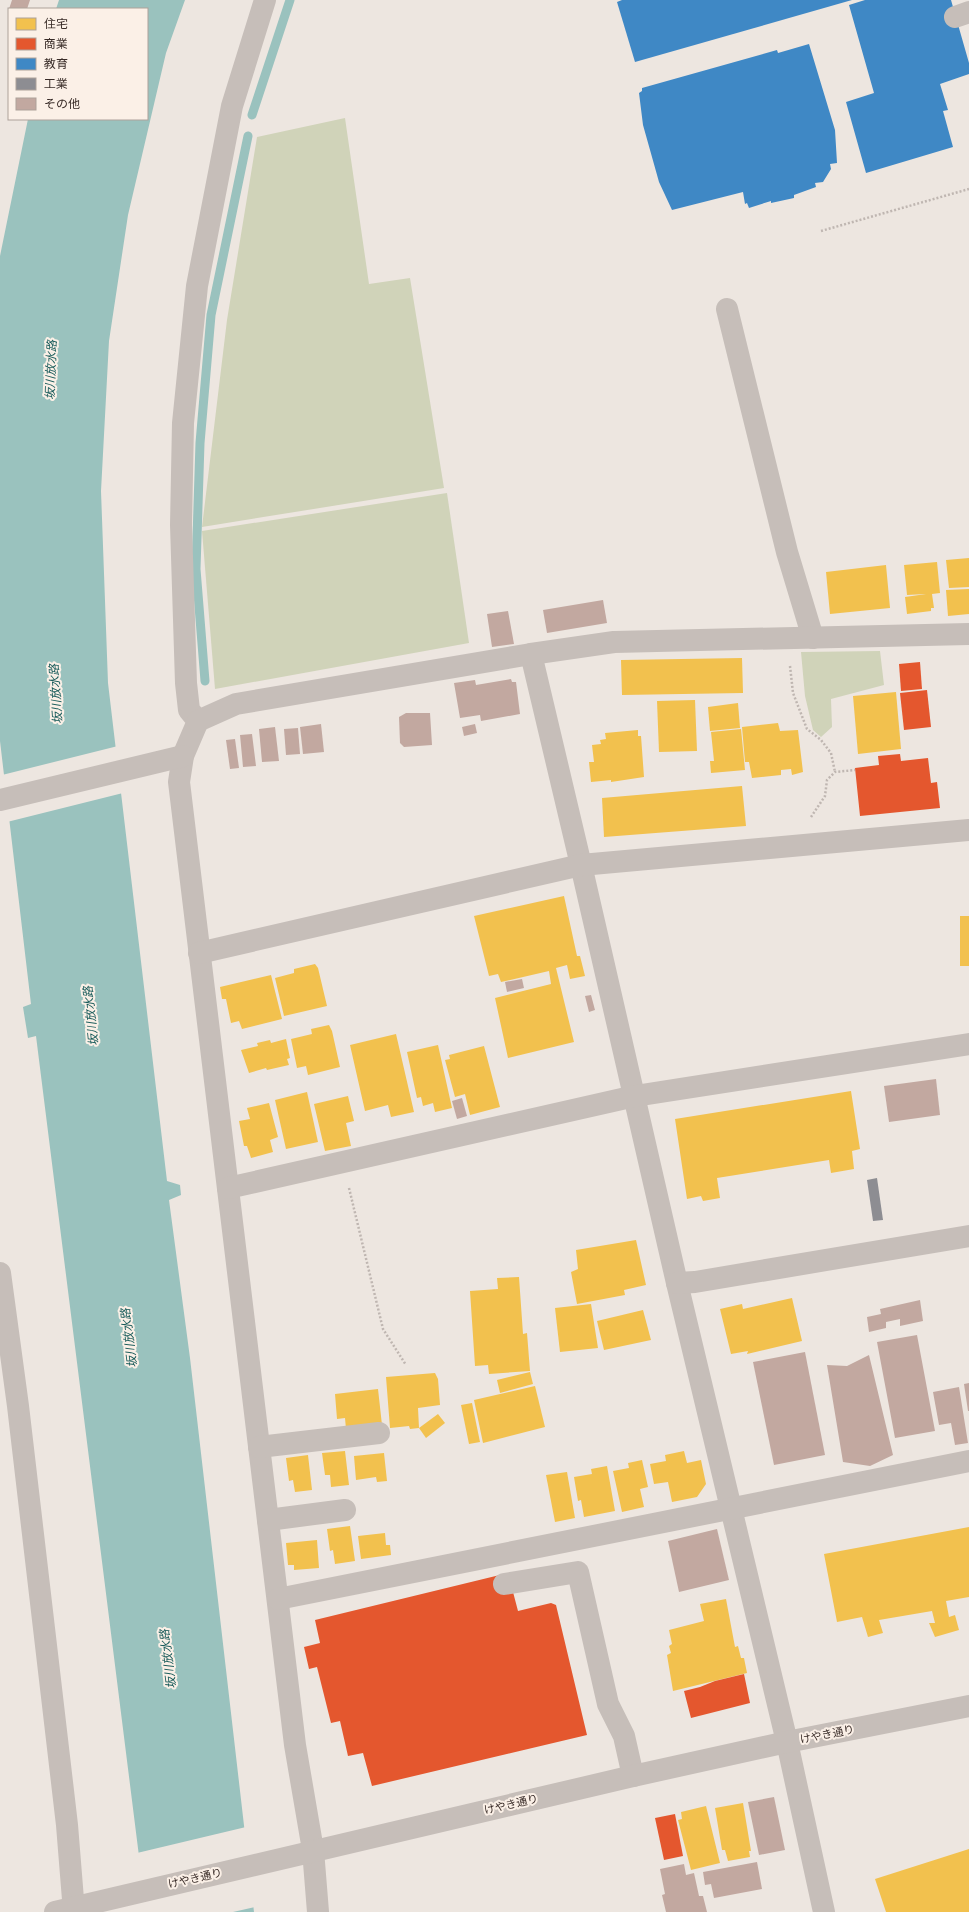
<svg xmlns="http://www.w3.org/2000/svg" width="969" height="1912" font-family="'PT Sans','Noto Sans JP',sans-serif">
<rect width="100%" height="100%" fill="#ede6e0"/>
<!-- green -->
<g fill="#d0d3b9">
<path d="M345,118L369,284L410,278L444,488L202,527L227,320L257,137Z"/>
<path d="M447,493L469,643L215,689L202,531Z"/>
<path d="M880,651L884,685L831,699L832,727L821,737L813,730L805,696L801,652Z"/>
</g>
<!-- water -->
<path fill="#9ac2be" d="M59,0H185L166,53L128,215L109,341L101,491L108,683L167,1181L180,1185L181,1195L169,1200L190,1358L254,1912H146L36,1036L28,1038L23,1007L31,1004L0,741V256L28,119H147V9H56Z"/>
<!-- pier -->
<g fill="#ede6e0">
<path d="M118,746L123,793L7,822L2,775Z"/>
<path d="M246,1827L255,1907L233,1912H144L137,1853Z"/>
</g>
<!-- homes -->
<g fill="#f2c14e">
<path d="M969,558V587L949,588L946,560Z"/>
<path d="M937,562L940,593L932,594L934,608H931V611L907,614L905,597L926,594L907,595L904,565Z"/>
<path d="M886,565L890,608L830,614L826,572Z"/>
<path d="M969,589V614L948,616L946,590Z"/>
<path d="M742,658L743,693L622,695L621,660Z"/>
<path d="M896,692L901,749L858,754L853,696Z"/>
<path d="M695,700L697,751L659,752L657,701Z"/>
<path d="M738,703L740,728L710,731L708,707Z"/>
<path d="M778,723L780,731L798,730L803,772L792,775L791,769L781,770V775L752,778L749,762H745L742,727Z"/>
<path d="M741,729L745,770L711,773L710,761H714L711,732Z"/>
<path d="M638,730V736H641L644,777L611,782V780L591,782L589,762H594L592,745L601,744L600,740L606,739L605,733Z"/>
<path d="M742,786L746,826L604,837L602,798Z"/>
<path d="M564,896L577,956H580L585,976L570,979L567,965L556,968L574,1042L508,1058L495,998L551,984L549,971L501,982L498,974L489,976L474,916Z"/>
<rect x="960" y="916" width="9" height="50"/>
<path d="M315,964L318,968L327,1006L284,1016L275,978L294,973V969Z"/>
<path d="M271,975L282,1019L242,1029L239,1021L231,1023L226,999H222L220,987Z"/>
<path d="M329,1025L332,1031L340,1067L308,1075L306,1066L297,1068L291,1039L312,1034L311,1029Z"/>
<path d="M396,1034L414,1112L391,1117L388,1105L365,1111L350,1045Z"/>
<path d="M286,1039L290,1058L287,1059L289,1065L267,1070L266,1068L249,1073L241,1050L258,1046L257,1043L270,1040L271,1043Z"/>
<path d="M438,1045L452,1108L435,1112L433,1103L423,1106L421,1097L417,1098L407,1052Z"/>
<path d="M484,1046L500,1107L470,1115L465,1094L455,1097L445,1060L450,1059L449,1055Z"/>
<path d="M851,1091L860,1149L852,1151L854,1169L831,1173L829,1160L717,1178L720,1198L703,1201L701,1196L687,1199L675,1119Z"/>
<path d="M307,1092L318,1142L286,1149L275,1100Z"/>
<path d="M348,1096L354,1121L346,1123L351,1146L325,1151L314,1104Z"/>
<path d="M269,1103L278,1137L270,1140L273,1152L251,1158L247,1146H244L239,1121L250,1119L247,1108Z"/>
<path d="M636,1240L646,1285L624,1290L625,1295L577,1304L571,1272L578,1269L576,1250Z"/>
<path d="M519,1277L523,1334L527,1333L530,1371L489,1374L488,1365L475,1366L470,1291L498,1289L497,1278Z"/>
<path d="M792,1298L802,1341L747,1354L748,1351L731,1354L720,1309L742,1304L743,1309Z"/>
<path d="M591,1304L598,1348L560,1352L555,1308Z"/>
<path d="M643,1310L651,1340L604,1350L597,1321Z"/>
<path d="M530,1372L533,1384L500,1393L497,1380Z"/>
<path d="M435,1373L438,1379L440,1405L418,1408L419,1428L410,1429L409,1426L390,1428L386,1377Z"/>
<path d="M535,1386L545,1427L483,1443L474,1400Z"/>
<path d="M378,1389L382,1425L346,1429L345,1418L337,1419L335,1394Z"/>
<path d="M472,1403L480,1442L469,1444L461,1405Z"/>
<path d="M438,1414L445,1423L426,1438L419,1428Z"/>
<path d="M345,1451L349,1485L331,1487L330,1475H325L322,1453Z"/>
<path d="M684,1451L687,1463L701,1460L706,1484L697,1497L672,1502L668,1482L654,1484L650,1464L666,1461L665,1455Z"/>
<path d="M384,1453L387,1481L377,1482L376,1477L356,1480L354,1456Z"/>
<path d="M308,1455L312,1490L295,1492L293,1480L289,1481L286,1458Z"/>
<path d="M642,1460L648,1487L640,1489L644,1507L622,1512L613,1471L629,1468L628,1463Z"/>
<path d="M607,1466L615,1511L584,1517L581,1500L578,1501L574,1477L592,1474L591,1469Z"/>
<path d="M567,1472L575,1518L555,1522L546,1475Z"/>
<path d="M350,1526L355,1561L335,1564L333,1550L330,1551L327,1529Z"/>
<path d="M969,1527V1597L946,1601L949,1617L955,1615L959,1630L935,1637L929,1623H935L932,1611L879,1620L883,1633L868,1637L862,1617L837,1622L824,1554Z"/>
<path d="M385,1533L386,1545H390L391,1555L361,1559L358,1536Z"/>
<path d="M317,1540L319,1568L294,1570V1565H288L286,1543Z"/>
<path d="M726,1599L735,1647L738,1646L741,1658H744L747,1673L673,1691L667,1655L671,1653L669,1646L672,1644L669,1630L704,1621L700,1604Z"/>
<path d="M743,1803L751,1851H749L750,1857L728,1861L725,1850H722L715,1808Z"/>
<path d="M706,1806L720,1863L691,1870L678,1820L682,1819L681,1812Z"/>
<path d="M969,1849V1912H886L875,1879Z"/>
</g>
<!-- shops -->
<g fill="#e4572e">
<path d="M920,662L922,689L901,691L899,664Z"/>
<path d="M927,690L931,727L904,730L900,693Z"/>
<path d="M900,754L901,761L928,758L931,783L937,782L940,808L860,816L855,768L879,765L878,756Z"/>
<path d="M508,1573L518,1611L551,1603L556,1605L587,1735L372,1786L363,1753L348,1756L340,1721L331,1723L317,1667L309,1669L304,1647L320,1643L315,1620Z"/>
<path d="M744,1674L750,1703L691,1718L684,1691L700,1687L715,1681Z"/>
<path d="M675,1814L683,1856L664,1860L655,1818Z"/>
</g>
<!-- schools -->
<g fill="#3f88c5">
<path d="M622,0H852L635,62L617,2Z"/>
<path d="M865,0H951L969,63V74L940,84L948,110L943,111L953,147L866,173L846,102L874,93L849,5Z"/>
<path d="M809,44L835,130L837,163L830,164L831,169L823,182L815,183L816,187L794,195V198L771,203V201L749,208L747,203L745,204L743,192L672,210L659,182L643,125L639,93L642,91V88L777,50L778,53Z"/>
</g>
<!-- industry -->
<path fill="#8d8d92" d="M877,1178L883,1220L873,1221L867,1180Z"/>
<g fill="none" stroke-linecap="round" stroke-linejoin="round">
<!-- stream -->
<g stroke="#9ac2be" stroke-width="9">
<path d="M252,115L290,0"/>
<path d="M205,681L196,569L200,443L211,315L248,136"/>
</g>
</g>
<!-- building -->
<g fill="#c2a8a0">
<path d="M12,0H30L27,9H9Z"/>
<path d="M603,600L607,623L547,633L543,610Z"/>
<path d="M508,611L514,644L492,647L487,614Z"/>
<path d="M511,679L512,682H516L520,714L481,721L480,715L460,718L454,683L475,680L476,685Z"/>
<path d="M406,713H430L432,745L404,747L400,743L399,717Z"/>
<path d="M321,724L324,752L303,754L300,727Z"/>
<path d="M475,724L477,733L464,736L462,727Z"/>
<path d="M275,727L279,761L262,762L259,729Z"/>
<path d="M298,728L300,754L286,755L284,729Z"/>
<path d="M252,734L256,766L243,767L240,735Z"/>
<path d="M235,739L239,768L230,769L226,740Z"/>
<path d="M522,979L524,988L507,992L505,982Z"/>
<path d="M591,995L595,1010L589,1012L585,996Z"/>
<path d="M936,1079L940,1115L889,1122L884,1086Z"/>
<path d="M462,1098L467,1116L457,1119L452,1101Z"/>
<path d="M920,1300L923,1321L900,1326V1319L886,1322V1328L869,1332L867,1317L881,1314L880,1309Z"/>
<path d="M917,1335L935,1431L895,1438L877,1342Z"/>
<path d="M805,1352L825,1455L774,1465L753,1362Z"/>
<path d="M869,1355L893,1455L870,1466L843,1462L827,1365L847,1366Z"/>
<path d="M969,1383V1411H968L964,1384Z"/>
<path d="M959,1387L968,1443L955,1445L951,1423L939,1425L933,1392Z"/>
<path d="M717,1529L729,1580L679,1592L668,1541Z"/>
<path d="M774,1797L785,1850L759,1855L748,1802Z"/>
<path d="M757,1862L762,1889L714,1898L711,1884L705,1885L703,1872Z"/>
<path d="M684,1864L686,1875L694,1873L699,1896H703L707,1912H666L662,1895L665,1894L660,1869Z"/>
</g>
<g fill="none" stroke-linecap="round" stroke-linejoin="round">
<!-- path -->
<g stroke="#bfb6b1" stroke-width="2.5" stroke-dasharray="2 2" stroke-linecap="butt">
<path d="M821,231L969,189"/>
<path d="M790,666L793,693L807,729L821,740L831,753L835,772"/>
<path d="M811,817L825,796L827,780L835,772L855,770"/>
<path d="M349,1188L383,1329L406,1365"/>
</g>
<!-- minor -->
<g stroke="#c6beb9" stroke-width="22">
<path d="M265,0L232,106L197,286L183,423L181,525L186,683L189,710L198,721L183,756L179,782L295,1745L313,1850L318,1912"/>
<path d="M955,17L969,12"/>
<path d="M727,309L787,552L813,638"/>
<path d="M531,654L581,865L677,1283L787,1742L824,1912"/>
<path d="M198,721L236,704L531,654L614,642L969,634"/>
<path d="M0,800L183,756"/>
<path d="M199,953L581,865L969,830"/>
<path d="M228,1188L635,1096L969,1044"/>
<path d="M0,1273L18,1406L67,1825L74,1912"/>
<path d="M677,1283L695,1282L969,1236"/>
<path d="M259,1447L379,1433"/>
<path d="M268,1520L345,1510"/>
<path d="M504,1584L578,1572L608,1704L624,1736L633,1776"/>
<path d="M278,1599L969,1461"/>
<path d="M55,1912L633,1776L787,1742L969,1706"/>
</g>
</g>
<g text-anchor="middle" stroke-width="4" stroke-linejoin="round" paint-order="stroke">
<!-- street labels -->
<g font-size="11" fill="#382b27" stroke="#fbf0e7">
<text transform="translate(827 1734) rotate(-11)" y="4">けやき通り</text>
<text transform="translate(511 1804) rotate(-13)" y="4">けやき通り</text>
<text transform="translate(195 1878) rotate(-13)" y="4">けやき通り</text>
</g>
<!-- water labels -->
<g font-size="12" font-style="italic" fill="#1a5c5b" stroke="#fbf0e7">
<text transform="translate(51 370) rotate(-88)" y="4">坂川放水路</text>
<text transform="translate(56 694) rotate(-94)" y="4">坂川放水路</text>
<text transform="translate(91 1016) rotate(-96)" y="4">坂川放水路</text>
<text transform="translate(129 1338) rotate(-97)" y="4">坂川放水路</text>
<text transform="translate(168 1659) rotate(-97)" y="4">坂川放水路</text>
</g>
</g>
<!-- legend -->
<rect x="8" y="8" width="140" height="112" fill="#fbf0e7" stroke="#ada19a"/>
<rect x="16" y="18" width="20" height="12" fill="#f2c14e" stroke="#ada19a"/>
<text x="44" y="28" font-size="12" fill="#382b27">住宅</text>
<rect x="16" y="38" width="20" height="12" fill="#e4572e" stroke="#ada19a"/>
<text x="44" y="48" font-size="12" fill="#382b27">商業</text>
<rect x="16" y="58" width="20" height="12" fill="#3f88c5" stroke="#ada19a"/>
<text x="44" y="68" font-size="12" fill="#382b27">教育</text>
<rect x="16" y="78" width="20" height="12" fill="#8d8d92" stroke="#ada19a"/>
<text x="44" y="88" font-size="12" fill="#382b27">工業</text>
<rect x="16" y="98" width="20" height="12" fill="#c2a8a0" stroke="#ada19a"/>
<text x="44" y="108" font-size="12" fill="#382b27">その他</text>
</svg>
